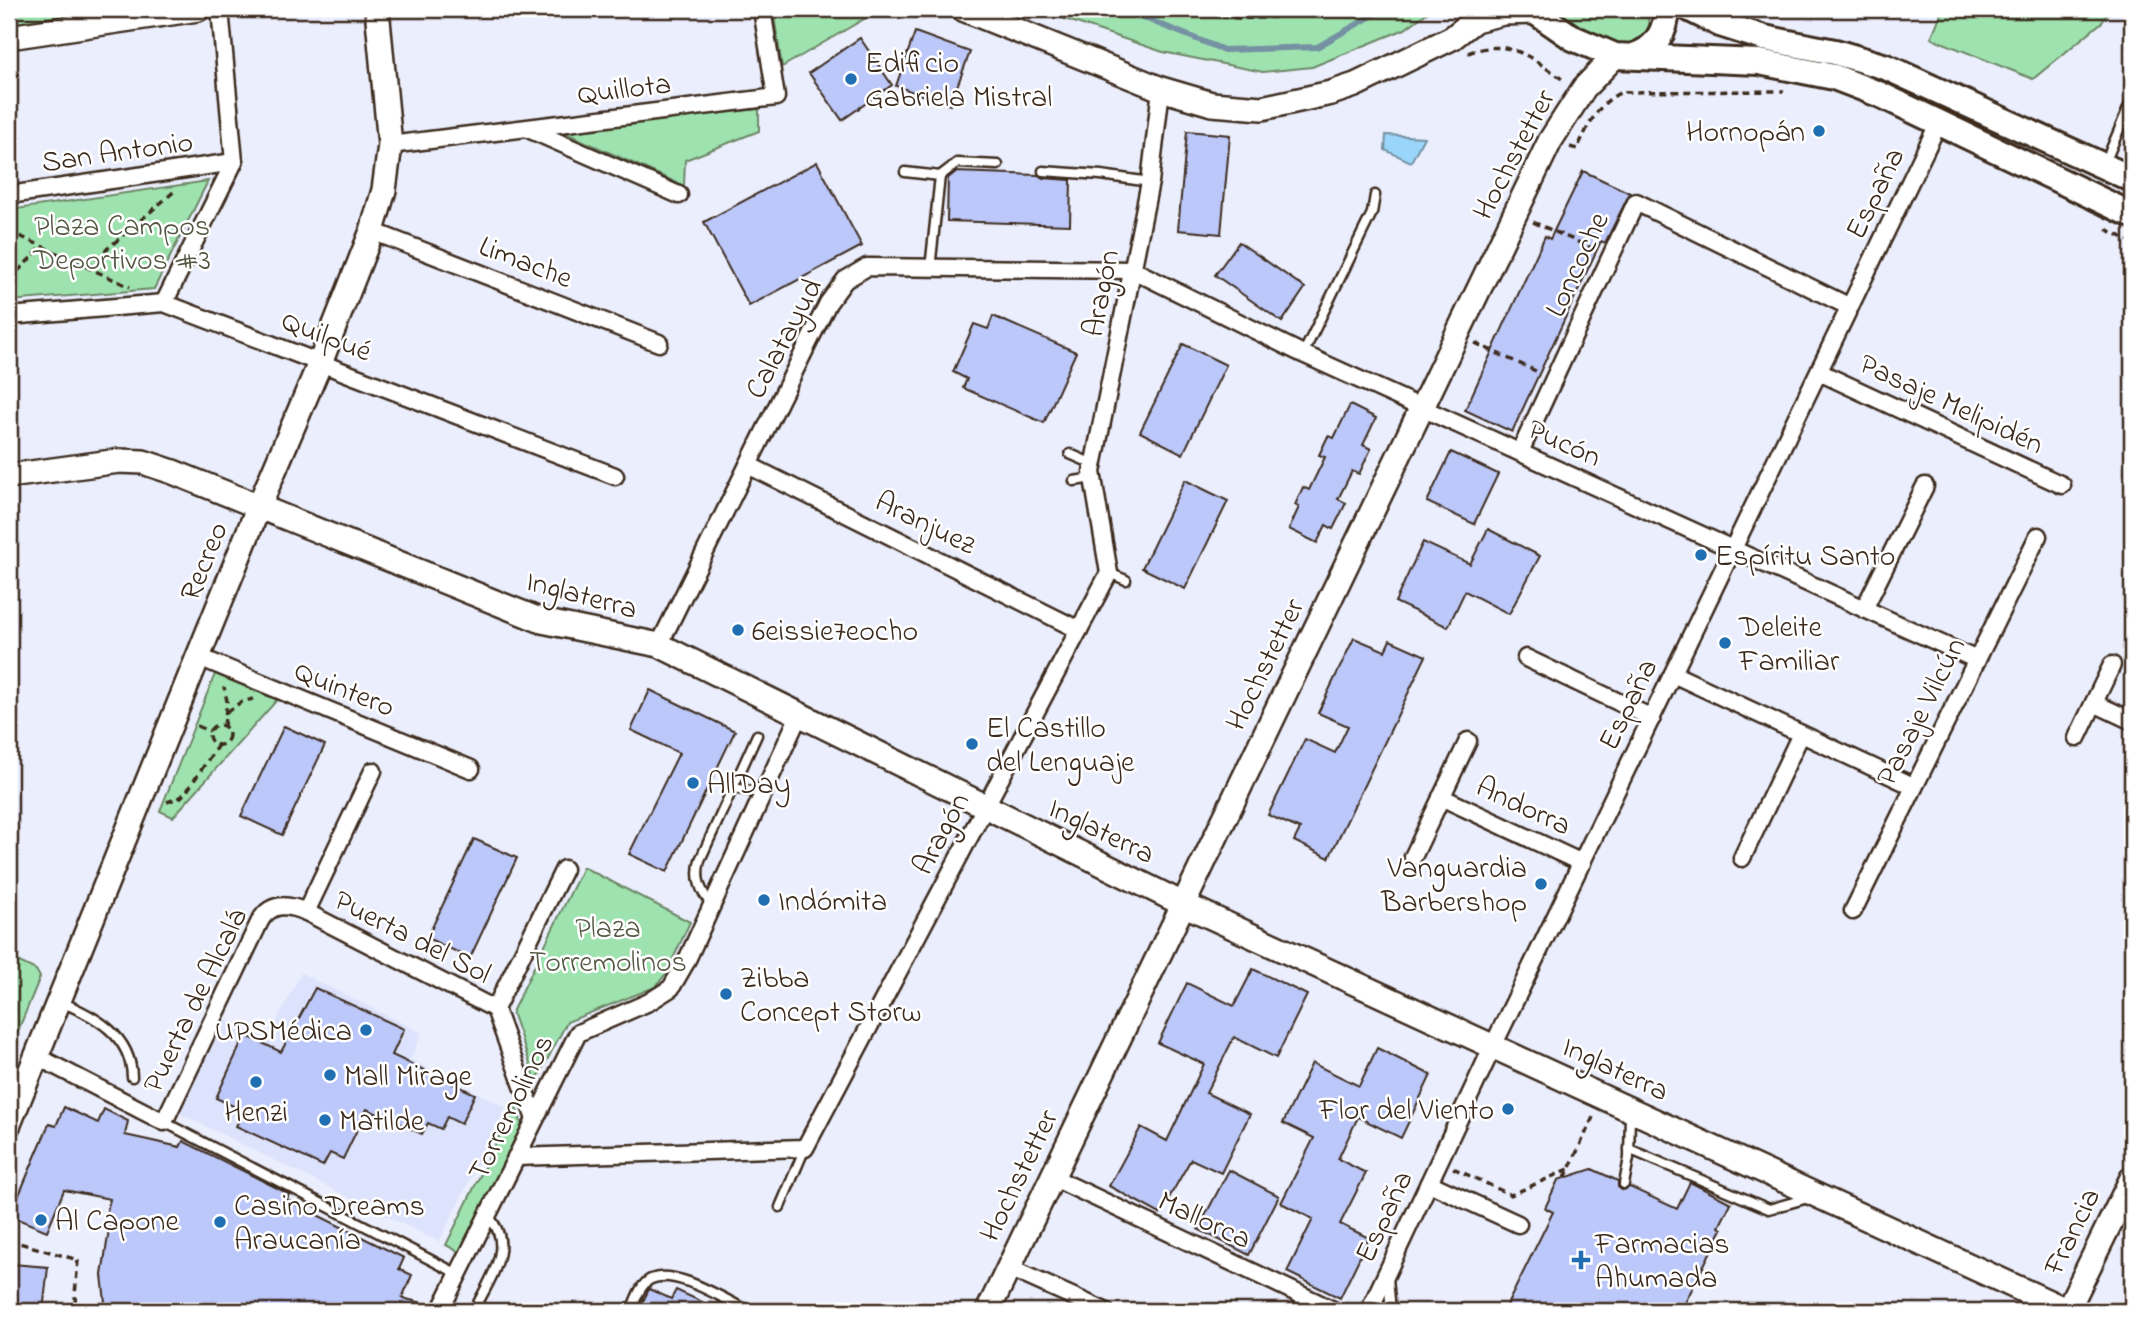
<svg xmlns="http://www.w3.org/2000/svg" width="2141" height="1320" font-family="'Indie Flower',sans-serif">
<rect width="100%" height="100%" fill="#ebeefd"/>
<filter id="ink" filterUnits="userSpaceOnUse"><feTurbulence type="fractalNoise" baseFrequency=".0143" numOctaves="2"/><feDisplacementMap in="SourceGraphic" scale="14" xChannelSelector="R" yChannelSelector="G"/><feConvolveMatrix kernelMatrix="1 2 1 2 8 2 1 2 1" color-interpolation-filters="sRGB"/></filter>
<g filter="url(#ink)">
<!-- built -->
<path fill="#dde3fc" d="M301,973L422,1033L410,1060L506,1107L439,1242L179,1113L225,1020L267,1040Z"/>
<!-- green -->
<g fill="#9ee3af" stroke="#6c8666" stroke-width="2">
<path d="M9,9H136L9,27Z"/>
<path d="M773,9H881L782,67Z"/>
<path d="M1035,9H1432L1405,29L1312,67L1263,72L1163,52Z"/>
<path d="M1555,9H1647L1649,26L1641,41C1608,51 1580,28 1555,9Z"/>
<path d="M1943,9H2111L2102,22L2033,79L1931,38Z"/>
<path d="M759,109V131L685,160L684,186L559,130Z"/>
<path d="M208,181L154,289L9,301V210Z"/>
<path d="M215,674L277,700L173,817L160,811Z"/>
<path d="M583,867L690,922L666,974L655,987L567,1022L536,1081L512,1012Z"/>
<path d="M9,957L36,970L40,977L9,1053Z"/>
<path d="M515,1104L522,1125L461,1253L446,1245Z"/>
</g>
<!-- water -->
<path fill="#9ad5fa" stroke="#7491a2" stroke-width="2" d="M1386,135L1424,137L1411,162L1385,150Z"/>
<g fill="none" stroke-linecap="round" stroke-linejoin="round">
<!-- stream -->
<path stroke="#7491a2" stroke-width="6" d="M1122,9L1224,50L1317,47L1384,9"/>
</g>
<!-- building -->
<g fill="#bcc8f9" stroke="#3b2a1e" stroke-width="2">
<path d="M915,32L970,52L950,105L896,86Z"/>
<path d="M860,38L892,85L842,120L809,73Z"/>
<path d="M1187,131L1230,135L1221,234L1178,230Z"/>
<path d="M817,162L862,246L749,306L704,222Z"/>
<path d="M1583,171L1630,193L1605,243L1601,241L1512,432L1465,410L1545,236L1550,239Z"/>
<path d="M956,172L1038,175L1043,178L1071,180L1070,225L947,221L948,178Z"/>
<path d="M1239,242L1305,288L1282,322L1215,275Z"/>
<path d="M993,316L1076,352L1044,423L963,388L967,379L953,372L974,324L988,329Z"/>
<path d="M1183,344L1226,365L1183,454L1140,432Z"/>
<path d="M1350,405L1376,418L1363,445L1371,449L1359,474L1352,471L1338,499L1346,503L1333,529L1326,525L1317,543L1289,529L1299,507L1295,505L1303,487L1309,490L1325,457L1319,455L1328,436L1334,438Z"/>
<path d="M1451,452L1498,474L1474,524L1427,502Z"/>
<path d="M1185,480L1228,501L1185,589L1142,568Z"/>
<path d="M1488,529L1540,556L1509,614L1465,591L1448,627L1395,602L1423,542L1470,564Z"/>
<path d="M1354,638L1385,651L1390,640L1426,656L1329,858L1294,841L1300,829L1268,815L1305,739L1335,753L1348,726L1318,713Z"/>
<path d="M650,690L735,731L667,872L629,854L679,753L631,730Z"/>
<path d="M284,726L325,745L282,835L241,816Z"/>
<path d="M474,839L517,858L470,958L427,938Z"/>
<path d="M1253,969L1307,995L1276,1058L1234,1037L1206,1093L1250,1114L1221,1173L1191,1159L1160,1214L1109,1186L1141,1127L1167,1141L1204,1064L1158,1043L1187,983L1234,1006Z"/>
<path d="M315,988L404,1029L392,1055L475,1094L461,1124L447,1117L441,1129L428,1123L422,1134L367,1109L343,1159L330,1153L323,1166L236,1126L244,1111L216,1098L245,1035L281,1052Z"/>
<path d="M1377,1048L1431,1075L1401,1138L1358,1117L1338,1159L1366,1173L1340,1224L1369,1238L1340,1298L1287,1272L1313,1219L1281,1203L1314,1138L1283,1123L1312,1063L1359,1086Z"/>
<path d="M64,1107L98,1123L104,1109L128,1121L125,1135L180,1147L183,1141L289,1194L287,1200L404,1258L399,1269L412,1275L402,1298L431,1305L430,1311H106L102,1275L111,1216L106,1215L110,1199L64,1190L47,1231L10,1216L49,1124L56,1126Z"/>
<path d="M1592,1169L1618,1181V1187L1622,1190L1630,1187L1677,1209L1690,1182L1731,1203L1719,1227L1722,1229L1681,1311H1504L1553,1212L1545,1208L1558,1180Z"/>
<path d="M1229,1170L1279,1196L1249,1255L1198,1229Z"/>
<path d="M12,1264L48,1267L43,1311H9V1282Z"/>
<path d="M649,1289L671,1299L676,1290L722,1311H638Z"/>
</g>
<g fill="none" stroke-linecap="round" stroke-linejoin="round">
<!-- lane casing -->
<g stroke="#3b2a1e" stroke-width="13">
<g id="lane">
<path d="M2105,163L2132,99"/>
<path d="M1043,171L1101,175L1150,182"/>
<path d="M905,172L940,176L957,163L998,165"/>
<path d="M2124,173L2132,153"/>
<path d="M930,269L940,176"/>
<path d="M1303,354L1372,213L1375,195"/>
<path d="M1070,454L1093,464"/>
<path d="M1074,481L1093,478"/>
<path d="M1109,573L1126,580"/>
<path d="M733,788L763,793"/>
<path d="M712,905C700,891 695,878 700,860L757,735"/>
<path d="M61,1002C95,1016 131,1035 132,1077"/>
<path d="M164,1122L458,1274"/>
<path d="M1629,1149L1769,1209L1808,1198"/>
<path d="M1624,1184L1629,1158L1630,1114"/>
<path d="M780,1207L805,1148"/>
<path d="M1388,1278L1391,1311"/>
<path d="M474,1311C488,1281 517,1246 488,1216"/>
<path d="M631,1311C635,1301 640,1284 651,1279C677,1268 725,1300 749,1311"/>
</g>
</g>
<!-- street casing -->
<g stroke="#3b2a1e" stroke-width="21">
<g id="street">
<path d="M528,129L679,195"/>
<path d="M390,145L776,97L762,9"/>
<path d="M9,195L234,162"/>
<path d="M372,231L659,343"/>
<path d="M164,303L234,162L220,9"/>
<path d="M9,316L164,303L615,476"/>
<path d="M1819,372L2062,485"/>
<path d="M1520,452L1636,202L1850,307"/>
<path d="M748,465L1079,630"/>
<path d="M1864,609L1925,486"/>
<path d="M659,645L828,303L845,280L867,267L1133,270L1303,354L1977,660"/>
<path d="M199,657L471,769"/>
<path d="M1526,658L1652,718"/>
<path d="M1673,674L1913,786"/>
<path d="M2094,703L2132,721"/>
<path d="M2077,738L2112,665"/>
<path d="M1441,797L1582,863"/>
<path d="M1413,857L1468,741"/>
<path d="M1742,858L1801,734"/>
<path d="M1853,911L2038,536"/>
<path d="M306,912L495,1009"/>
<path d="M36,1056L164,1122L260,921C271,902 288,904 306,912L373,771"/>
<path d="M535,1119L495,1009L564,869"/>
<path d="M516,1157L805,1148L1109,573L1092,472L1150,182L1161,89"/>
<path d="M1052,1177L1335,1311"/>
<path d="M1429,1183L1518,1224"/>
<path d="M1009,1268L1105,1311"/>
<path d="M440,1311L578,1033L649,1002L671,988L686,962L800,713"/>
<path d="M1369,1311L1493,1046L1939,122"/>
</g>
</g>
<!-- secondary casing -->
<g stroke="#3b2a1e" stroke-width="28">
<g id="secondary">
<path d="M963,9L1161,89L1212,104L1262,108L1331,93L1355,85L1452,38L1475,20L1503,13L1535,12"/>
<path d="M9,37L198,9"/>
<path d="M9,476L119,461L143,462L173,472L542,621L659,645L1183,904L2068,1311"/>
<path d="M9,1124L259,506L320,363L372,231L384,190L390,145L377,9"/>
<path d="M988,1311L1550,141L1584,88L1615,56"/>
<path d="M2067,1311L2132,1178"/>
</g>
</g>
<!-- primary casing -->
<g stroke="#3b2a1e" stroke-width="30">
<g id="primary">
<path d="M1531,9L1573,38L1615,56L1759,62L1834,77L1881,95L2132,215"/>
<path d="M1690,9L1720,24L1764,38L1835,52L1886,67L2132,179"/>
<path d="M1634,56C1656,49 1666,32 1667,9"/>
</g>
</g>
<!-- path -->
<g stroke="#3b2a1e" stroke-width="3.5" stroke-dasharray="7 5" stroke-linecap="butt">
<path d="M1198,9C1235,25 1284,17 1322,9"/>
<path d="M1468,53C1512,37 1530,58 1565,81"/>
<path d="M1570,147L1577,149C1589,125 1597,103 1622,92L1784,91"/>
<path d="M1533,222L1596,250"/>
<path d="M2106,229L2132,242"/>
<path d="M9,231L130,287"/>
<path d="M86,267L177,189"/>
<path d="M9,280L42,247"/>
<path d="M1475,343L1538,372"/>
<path d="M227,712L241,702L253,699"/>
<circle cx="219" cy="735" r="10"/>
<path d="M197,726L210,731"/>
<path d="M224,726L227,701L224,687"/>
<path d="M167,802L181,797L187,791L218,745"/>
<path d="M1453,1168L1511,1195L1569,1169"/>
<path d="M1565,1178L1594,1115"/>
<path d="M9,1240L78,1260L75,1295L76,1311"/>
</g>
<!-- lane -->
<use href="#lane" stroke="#fff" stroke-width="8"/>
<!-- street -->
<use href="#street" stroke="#fff" stroke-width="16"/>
<!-- secondary -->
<use href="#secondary" stroke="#fff" stroke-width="23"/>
<!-- primary -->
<use href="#primary" stroke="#fff" stroke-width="24"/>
</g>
</g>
<!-- markers -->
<g fill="#1f6fb2" stroke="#fff" stroke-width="2.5">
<circle cx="851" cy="79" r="7"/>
<circle cx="1819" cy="131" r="7"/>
<circle cx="1701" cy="555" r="7"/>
<circle cx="738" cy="630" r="7"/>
<circle cx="1725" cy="643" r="7"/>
<circle cx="972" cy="744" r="7"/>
<circle cx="693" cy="783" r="7"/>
<circle cx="1541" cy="884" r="7"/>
<circle cx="764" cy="900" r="7"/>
<circle cx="726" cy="994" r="7"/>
<circle cx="366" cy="1030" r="7"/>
<circle cx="330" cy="1075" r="7"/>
<circle cx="256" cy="1082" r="7"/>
<circle cx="1508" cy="1109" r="7"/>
<circle cx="325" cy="1120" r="7"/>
<circle cx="41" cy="1220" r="7"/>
<circle cx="220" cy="1222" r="7"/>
<path d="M1577.5 1249.5h7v7h7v7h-7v7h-7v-7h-7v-7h7z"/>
</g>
<g text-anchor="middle" stroke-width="5" stroke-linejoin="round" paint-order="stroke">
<!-- poi labels -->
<g font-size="30" fill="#3b2a1e" stroke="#fff" text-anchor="start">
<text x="865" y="72">Edificio<tspan x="865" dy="34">Gabriela Mistral</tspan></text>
<text x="1805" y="141" text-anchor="end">Hornopán</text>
<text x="1715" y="565">Espíritu Santo</text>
<text x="1739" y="636">Deleite<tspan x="1739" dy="34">Familiar</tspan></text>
<text x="752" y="640">6eissie7eocho</text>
<text x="986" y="737">El Castillo<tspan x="986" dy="34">del Lenguaje</tspan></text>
<text x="707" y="793">AllDay</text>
<text x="1527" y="877" text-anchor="end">Vanguardia<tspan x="1527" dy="34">Barbershop</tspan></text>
<text x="778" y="910">Indómita</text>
<text x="740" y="987">Zibba<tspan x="740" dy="34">Concept Storw</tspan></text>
<text x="352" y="1040" text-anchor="end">UPSMédica</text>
<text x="344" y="1085">Mall Mirage</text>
<text x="1494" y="1119" text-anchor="end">Flor del Viento</text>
<text x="256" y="1121" text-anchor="middle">Henzi</text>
<text x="339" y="1130">Matilde</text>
<text x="234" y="1215">Casino Dreams<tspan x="234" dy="34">Araucanía</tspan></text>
<text x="55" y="1230">Al Capone</text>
<text x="1595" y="1253">Farmacias<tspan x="1595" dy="34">Ahumada</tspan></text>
</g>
<!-- street labels -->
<g font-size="30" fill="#3b2a1e" stroke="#fff">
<text transform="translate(624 88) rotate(-7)" y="10">Quillota</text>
<text transform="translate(117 151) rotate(-8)" y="10">San Antonio</text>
<text transform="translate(1513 154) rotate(-62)" y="10">Hochstetter</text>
<text transform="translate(1874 193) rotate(-64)" y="10">España</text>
<text transform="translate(526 261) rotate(21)" y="10">Limache</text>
<text transform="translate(1576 264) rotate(-65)" y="10">Loncoche</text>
<text transform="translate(1100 293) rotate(-79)" y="10">Aragón</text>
<text transform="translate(327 335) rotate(21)" y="10">Quilpué</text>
<text transform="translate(783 338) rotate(-62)" y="10">Calatayud</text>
<text transform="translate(1952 403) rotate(25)" y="10">Pasaje Melipidén</text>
<text transform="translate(1565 442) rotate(24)" y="10">Pucón</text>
<text transform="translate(926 522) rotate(26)" y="10">Aranjuez</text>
<text transform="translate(203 561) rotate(-68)" y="10">Recreo</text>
<text transform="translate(582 594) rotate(15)" y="10">Inglaterra</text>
<text transform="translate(1264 664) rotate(-64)" y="10">Hochstetter</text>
<text transform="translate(345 688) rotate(22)" y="10">Quintero</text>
<text transform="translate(1627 704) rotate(-64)" y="10">España</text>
<text transform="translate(1920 711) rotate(-63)" y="10">Pasaje Vilcún</text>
<text transform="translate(1524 805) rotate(25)" y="10">Andorra</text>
<text transform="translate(1102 830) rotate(26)" y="10">Inglaterra</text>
<text transform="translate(940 833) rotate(-62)" y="10">Aragón</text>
<text transform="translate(413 936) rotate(27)" y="10">Puerta del Sol</text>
<text transform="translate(194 1000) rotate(-64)" y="10">Puerta de Alcalá</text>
<text transform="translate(1616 1068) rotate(25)" y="10">Inglaterra</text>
<text transform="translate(510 1107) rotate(-64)" y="10">Torremolinos</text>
<text transform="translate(1018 1175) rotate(-64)" y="10">Hochstetter</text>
<text transform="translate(1383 1216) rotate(-65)" y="10">España</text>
<text transform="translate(1205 1219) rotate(25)" y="10">Mallorca</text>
<text transform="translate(2071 1231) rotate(-64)" y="10">Francia</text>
</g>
<!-- park labels -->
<g font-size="30" fill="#545842" stroke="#fff">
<text x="122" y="235">Plaza Campos<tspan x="122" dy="34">Deportivos #3</tspan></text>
<text x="608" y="937">Plaza<tspan x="608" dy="34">Torremolinos</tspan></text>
</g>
</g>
<!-- margin -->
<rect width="2141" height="1320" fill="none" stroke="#fff" stroke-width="35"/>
<rect x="18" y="18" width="2106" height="1285" fill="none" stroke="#3b2a1e" stroke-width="2.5" filter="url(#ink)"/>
</svg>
